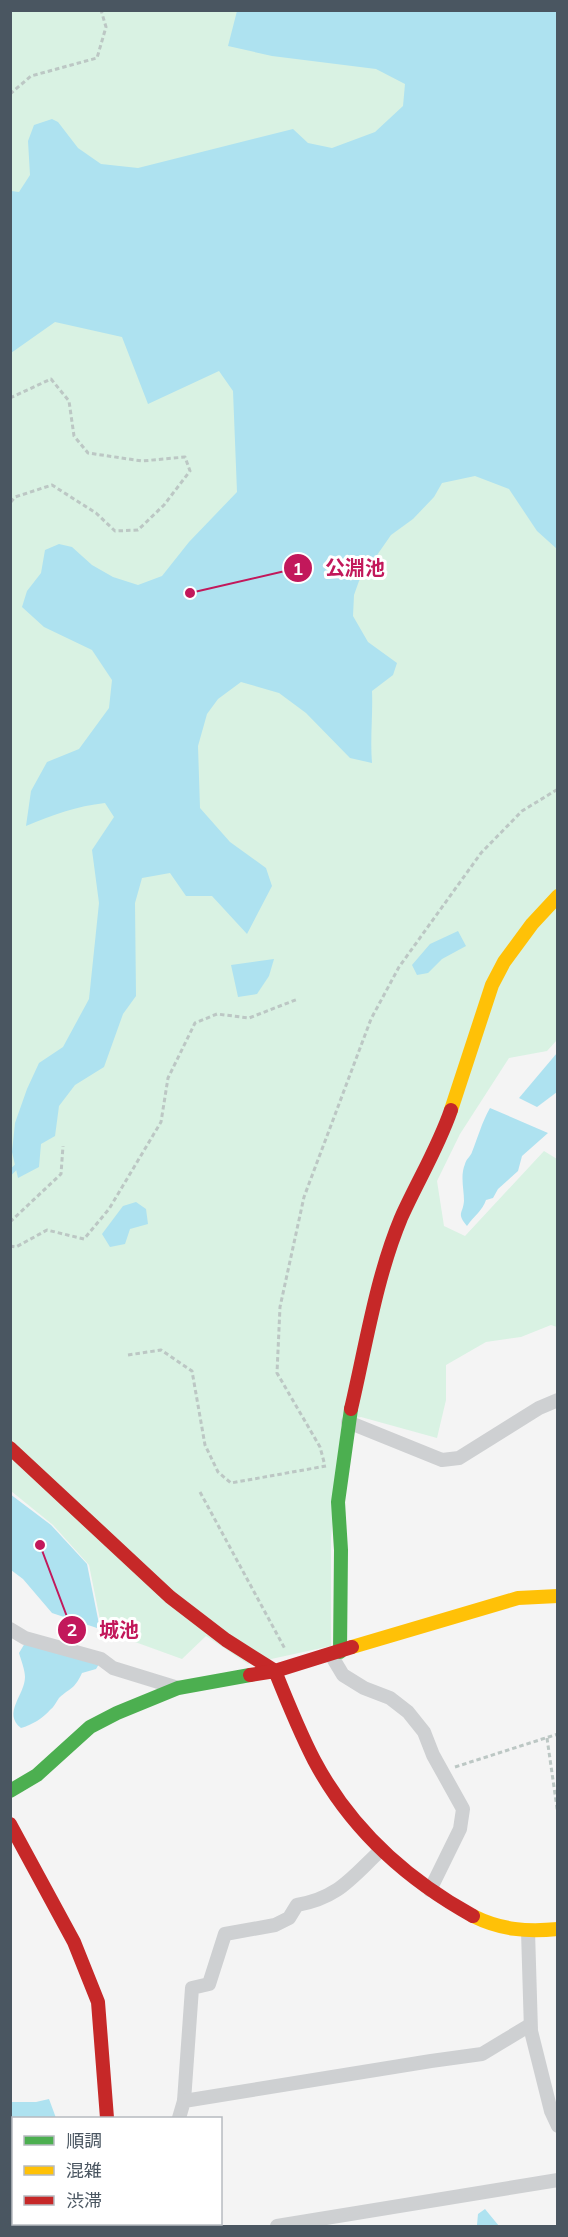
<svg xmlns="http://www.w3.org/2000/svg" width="568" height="2237" font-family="Mulish,'Noto Sans JP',sans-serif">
<rect width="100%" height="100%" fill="#f4f4f4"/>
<!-- green -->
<path fill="#d9f2e3" d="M10,11H557V1040L547,1051L509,1058L460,1134L437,1181L444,1226L465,1236L544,1151L557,1159V1327L551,1325L521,1337L486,1342L446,1365V1400L437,1438L361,1417L342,1420L331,1538V1646L248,1664L206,1636L182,1659L102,1630L89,1565L53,1525L11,1491Z"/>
<!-- water -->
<g fill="#aee2f0">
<path d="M237,11H557V549L537,531L509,489L475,476L442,483L434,497L413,519L391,535L359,581L354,595L353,616L368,642L397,663L393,675L372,691C373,715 370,739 372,763L350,758L306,713L279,693L241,682L218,699L207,714L198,746L200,808L230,842L266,868L272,886L247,934L212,896H186L170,873L142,878L135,903L136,996L123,1014L104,1067L75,1085L59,1106L55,1136L41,1144L39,1167L18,1178L12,1152L15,1123L27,1089L39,1063L63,1047L89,999L99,903L92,850L114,817L105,803C77,806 52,815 26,826L31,791L47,762L79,749L109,708L112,680L92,650L44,627L22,607L27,591L41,573L45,550L59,544L72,547L92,565L113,577L138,585L162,576L189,542L237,492L233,391L219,371L148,404L122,337L55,322L11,353V191L19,192L30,175L28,141L34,125L52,119L58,122L78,148L101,164L138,168L293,129L308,143L332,148L375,132L403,106L405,84L376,69L272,56L228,46Z"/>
<path d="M458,931L466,946L442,959L428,973L417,975L412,965L430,944Z"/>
<path d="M274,959L269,976L257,994L238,997L231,965Z"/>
<path d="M557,1053V1092L537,1107L519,1098Z"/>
<path d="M490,1108L548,1133L522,1156L518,1171L498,1189L493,1198L486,1200C483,1210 473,1217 467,1226C456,1213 463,1214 464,1201C464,1189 460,1176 465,1164C466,1159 471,1156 472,1152C478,1137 482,1122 490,1108Z"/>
<path d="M136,1202L146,1209L148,1224L130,1229L125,1244L110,1247L102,1234L123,1206Z"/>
<path d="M10,1494L51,1525L87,1564L100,1629L52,1613L23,1579L11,1570Z"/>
<path d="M25,1643L99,1664L96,1669L82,1673C74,1690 71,1687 59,1698C56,1702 54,1707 50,1710C43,1718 32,1725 21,1728C2,1713 25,1695 25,1677C25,1670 21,1660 19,1653Z"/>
<path d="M49,2099L56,2118H14V2224H46V2226H11V2102H36Z"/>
<path d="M485,2209L499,2226H474L477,2225L478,2214Z"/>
</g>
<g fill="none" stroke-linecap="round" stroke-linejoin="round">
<!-- stream -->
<path stroke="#aee2f0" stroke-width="5" d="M10,1173L19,1164"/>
<!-- path -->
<g stroke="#bcc7c4" stroke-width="3" stroke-dasharray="4.5 3" stroke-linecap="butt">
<path d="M10,94L31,76L97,58L106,27L101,10"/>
<path d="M10,398L51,379L69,401L74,436L88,453L142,461L185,457L190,471L164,505L138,530L115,531L96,513L52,485L15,497L10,503"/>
<path d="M10,1222L61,1174L63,1146"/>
<path d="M10,1246L16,1247L47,1230L84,1239L109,1209L161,1122L168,1078L195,1023L217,1014L249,1018L298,999"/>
<path d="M128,1355L161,1350L192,1371L205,1445L218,1472L231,1483L326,1466"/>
<path d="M324,1462L320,1447L277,1373L280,1307L304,1197L371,1019L399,967L481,853L522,811L558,789"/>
<path d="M200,1492L285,1649"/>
<path d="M547,1738L558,1815"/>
<path d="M455,1767L558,1734"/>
</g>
<!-- street -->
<g stroke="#ced0d2" stroke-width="14">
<path d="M348,1422L442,1460L459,1458L539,1408L558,1400"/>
<path d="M10,1629L25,1638L101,1659L113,1668L178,1688"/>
<path d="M331,1655L343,1675L364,1688L390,1698L408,1712L424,1732L433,1755L463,1809L460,1829L430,1890"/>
<path d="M528,1931L531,2031L551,2111L558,2126"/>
<path d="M184,2101L192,1988L209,1984L225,1934L275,1925L289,1918L297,1905C338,1898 351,1878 380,1851"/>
<path d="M179,2118L184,2101L431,2061L482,2054L530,2025"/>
<path d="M277,2226L558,2180"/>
</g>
<!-- fast -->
<g stroke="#4caf50" stroke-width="14">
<path d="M340,1652L341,1550L338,1502L351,1409"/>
<path d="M10,1791L37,1775L90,1727L117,1713L178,1688L250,1675"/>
<path d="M115,2224V2226"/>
</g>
<!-- slow -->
<g stroke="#ffc107" stroke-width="14">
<path d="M451,1110L492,985L504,962L532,924L558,896"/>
<path d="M352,1647L518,1598L558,1596"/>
<path d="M473,1916C501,1930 527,1932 558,1929"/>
</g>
<!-- jam -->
<g stroke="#c62828" stroke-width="14">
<path d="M351,1409C366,1345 376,1278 401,1218C417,1182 438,1148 451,1110"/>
<path d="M10,1448L170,1597L226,1640L275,1671L352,1647"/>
<path d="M250,1675L275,1671C287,1701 299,1731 314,1760C350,1828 406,1879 473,1916"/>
<path d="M10,1824L74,1942L98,2002L107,2118"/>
</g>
</g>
<!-- callouts -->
<path fill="none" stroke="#c2185b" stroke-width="2" d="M190 593L298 568M40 1545L72 1630"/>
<g fill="#c2185b" stroke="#fff" stroke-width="2">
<circle cx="190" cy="593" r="6"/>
<circle cx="40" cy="1545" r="6"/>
<circle cx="298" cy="568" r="15"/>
<circle cx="72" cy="1630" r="15"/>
</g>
<g font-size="18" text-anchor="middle" font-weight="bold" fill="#fff">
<text x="298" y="575">1</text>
<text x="72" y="1636">2</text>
</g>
<g font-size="20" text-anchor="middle" font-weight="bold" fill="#c2185b" stroke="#fff" stroke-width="6" stroke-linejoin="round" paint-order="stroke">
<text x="355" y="575">公淵池</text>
<text x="119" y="1637">城池</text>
</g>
<!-- border -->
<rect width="568" height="2237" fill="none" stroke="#4a5661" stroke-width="24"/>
<!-- legend -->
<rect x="12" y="2117" width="210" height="108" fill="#ffffff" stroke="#b7bbc0" stroke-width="1.5"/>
<rect x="24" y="2136" width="30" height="9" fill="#4caf50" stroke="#b7bbc0" stroke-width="1.5"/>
<text x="66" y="2147" font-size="18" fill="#4a5661">順調</text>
<rect x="24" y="2166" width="30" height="9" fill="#ffc107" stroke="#b7bbc0" stroke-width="1.5"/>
<text x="66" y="2177" font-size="18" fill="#4a5661">混雑</text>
<rect x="24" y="2196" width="30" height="9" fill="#c62828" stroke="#b7bbc0" stroke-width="1.5"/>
<text x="66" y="2207" font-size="18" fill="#4a5661">渋滞</text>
</svg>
